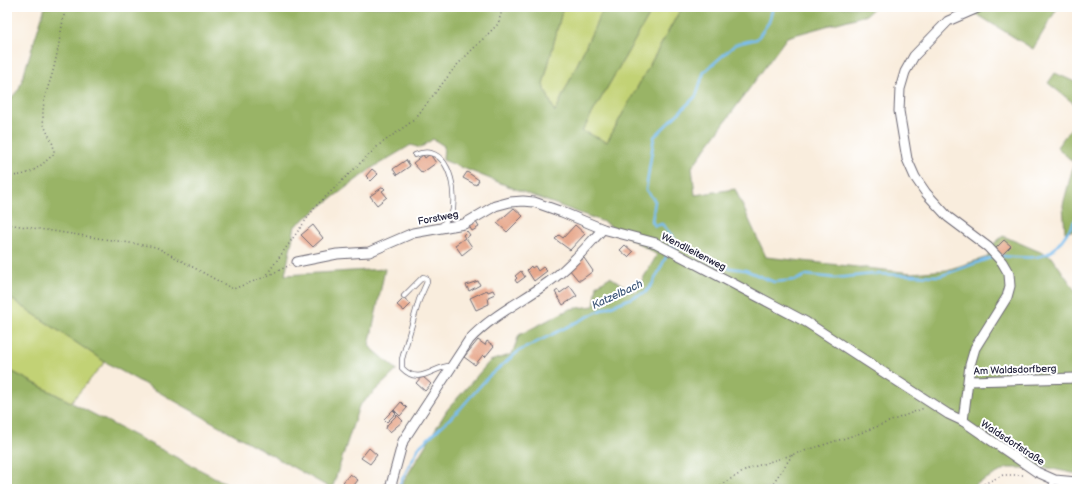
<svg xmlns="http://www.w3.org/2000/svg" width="1084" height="496" font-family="'Balsamiq Sans',sans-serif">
<rect width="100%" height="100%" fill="#fff"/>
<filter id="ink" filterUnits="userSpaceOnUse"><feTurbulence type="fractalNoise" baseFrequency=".025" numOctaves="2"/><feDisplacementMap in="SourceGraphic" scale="8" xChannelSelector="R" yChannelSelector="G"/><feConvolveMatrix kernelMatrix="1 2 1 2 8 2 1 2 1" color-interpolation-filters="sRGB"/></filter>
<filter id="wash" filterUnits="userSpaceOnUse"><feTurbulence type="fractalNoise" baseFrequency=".012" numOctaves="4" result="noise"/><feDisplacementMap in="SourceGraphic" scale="16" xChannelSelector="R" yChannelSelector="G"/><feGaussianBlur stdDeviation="0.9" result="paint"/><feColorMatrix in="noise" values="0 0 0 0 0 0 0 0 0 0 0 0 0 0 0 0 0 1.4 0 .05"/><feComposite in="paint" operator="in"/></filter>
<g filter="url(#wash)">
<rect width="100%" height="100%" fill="#f9eddd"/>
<!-- green -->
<g fill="#c2d275" stroke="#727a58">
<path d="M563,7H604L555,112L543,85Z"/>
<path d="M654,7H687L679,12L607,142L582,131Z"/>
<path d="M7,296L105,362L71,402L7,369Z"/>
</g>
<!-- forest -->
<g fill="#99b466" stroke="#5e6b50">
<path d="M45,7H563L543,85L555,112L604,7H654L582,131L607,142L679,12L687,7H875L866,15L787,37L692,167L695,195L735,189L766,257L912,273L947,270L988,257L990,247L1003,236L1052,257L1077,293V474L1048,468H1007L967,489H399L447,410L490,361L512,354L519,335L570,309L594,306L597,285L610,277L635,292L657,255L604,222L528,194L443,160L444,146L433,139L420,148L411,145L372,168L295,226L285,275L385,269L369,346L397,370L359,406L332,489L105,362L7,296V103L19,89Z"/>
<path d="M965,7H1058L1033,49Z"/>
<path d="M1055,73L1077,83V106L1048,83Z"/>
<path d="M1077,120V230L1065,232L1063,205L1074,163L1057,147Z"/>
<path d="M7,369L237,489H7Z"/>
</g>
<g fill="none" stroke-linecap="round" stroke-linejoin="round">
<!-- stream -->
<g stroke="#79bef0" stroke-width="2.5">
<path d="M671,247L684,248L723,267L745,270L774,282L796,280L807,275L835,278L874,274L940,276L993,257"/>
<path d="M1001,256C1049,260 1051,259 1077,217"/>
<path d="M397,489L419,447L460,409L488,377L519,351L599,311L646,292L653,283L675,239L662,224L655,226L652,221L655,201L646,190L654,137L696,96L704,72L736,44L757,39L769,22L773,7"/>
</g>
</g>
<g id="blocks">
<!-- building -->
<g fill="#e5a082">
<path d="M430,154L436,163L422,173L413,163L423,155L425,158Z"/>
<path d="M406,160L410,166L397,175L393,169Z"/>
<path d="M372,169L378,174L371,181L366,176Z"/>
<path d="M467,172L479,180L476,185L463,178Z"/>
<path d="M383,187L385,189L382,191L387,197L377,205L370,196Z"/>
<path d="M514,208L523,216L507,232L497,223Z"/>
<path d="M476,222L479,227L472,231L469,226Z"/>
<path d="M313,225L323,238L313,247L301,235Z"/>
<path d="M575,225L585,234L570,250L555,239L559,235L563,238Z"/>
<path d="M467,231L470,235L466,238L472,247L462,255L455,245L465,238L463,235Z"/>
<path d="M1004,240L1011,246L1002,255L995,249Z"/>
<path d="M625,245L633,252L628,257L620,250Z"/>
<path d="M584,258L593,271L581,280H578L569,269Z"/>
<path d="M531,266L532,268L535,266L538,271L543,267L547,271L534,281L527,270Z"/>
<path d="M521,271L525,277L517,283L515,280L517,278L515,276Z"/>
<path d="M478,281L480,285L469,291L466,285Z"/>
<path d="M570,286L577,296L563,305L555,292L558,290L560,293Z"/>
<path d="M487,290L488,292L493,290L495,294L488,297L489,304L476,310L470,298Z"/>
<path d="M404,298L411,304L404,311L397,305Z"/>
<path d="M478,340L485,345L487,341L494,346L485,357L483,355L475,365L464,357Z"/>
<path d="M422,376L431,384L425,391L416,383Z"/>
<path d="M401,402L407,408L400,416L394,410Z"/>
<path d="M393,410L396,413L387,422L384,419Z"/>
<path d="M397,415L403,421L390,432L386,429L387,425Z"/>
<path d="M369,448L377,455L370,464L361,458Z"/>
<path d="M350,474L358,480L351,489L343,482Z"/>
</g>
</g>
</g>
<g filter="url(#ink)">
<use href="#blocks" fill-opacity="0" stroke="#6d6974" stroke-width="1"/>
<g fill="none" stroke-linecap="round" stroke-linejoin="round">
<!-- lane casing -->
<g stroke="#6d6974" stroke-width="6">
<g id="lane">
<path d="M415,155C447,142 456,185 453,209C452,217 444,221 441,227"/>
<path d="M404,296L423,277L426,278L427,282L419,300L402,359V368C420,387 434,365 451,366"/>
<path d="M1049,489L1055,480"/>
</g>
</g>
<!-- street casing -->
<g stroke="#6d6974" stroke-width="11">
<g id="street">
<path d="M297,262L337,254L369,252L413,233L464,224L495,206L510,202L523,201L534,202L562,212L603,229L656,243L806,322L948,414L963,421L1037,472L1055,480L1077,482"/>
<path d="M969,381L1077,378"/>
<path d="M963,421L970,365L975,348L1007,297L1010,286L1009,274L1002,262L988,247L948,217L926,193L915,177L907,159L899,111L900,89L905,72L914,56L948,21L980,7"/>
<path d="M390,489L403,441L469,340C492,315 523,301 550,281C570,267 586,247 603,229"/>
</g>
</g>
<!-- path -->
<g stroke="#6d6974" stroke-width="1.5" stroke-dasharray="1 3" stroke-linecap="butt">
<path d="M7,176C30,176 37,169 54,154C55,139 43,132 43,117C42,99 50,84 54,67C59,47 61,27 66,7"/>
<path d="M7,224L156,247L233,289L265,277L290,265"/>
<path d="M265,277L316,206L379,145L414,120L456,66L498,24L503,7"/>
<path d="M713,489L750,468L858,434L924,408"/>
<path d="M769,489L793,454"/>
<path d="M973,489L1003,475H1024"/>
</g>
<!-- lane -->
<use href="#lane" stroke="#fff" stroke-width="4.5"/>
<!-- street -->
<use href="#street" stroke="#fff" stroke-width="9"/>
</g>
</g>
<g text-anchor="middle" stroke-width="4" stroke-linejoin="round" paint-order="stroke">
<!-- street labels -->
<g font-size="10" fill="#22223b" stroke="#fff">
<text transform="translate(438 217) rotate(-11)" y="4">Forstweg</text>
<text transform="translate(694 251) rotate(27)" y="4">Wendlleitenweg</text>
<text transform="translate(1015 369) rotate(-2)" y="4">Am Waldsdorfberg</text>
<text transform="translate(1013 442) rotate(33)" y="4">Waldsdorfstraße</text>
</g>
<!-- water labels -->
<g font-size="11" font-style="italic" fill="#40597a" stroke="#fff">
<text transform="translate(617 294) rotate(-25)" y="4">Katzelbach</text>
</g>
</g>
<!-- margin -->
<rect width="1084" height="496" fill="none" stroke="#fff" stroke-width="24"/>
</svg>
